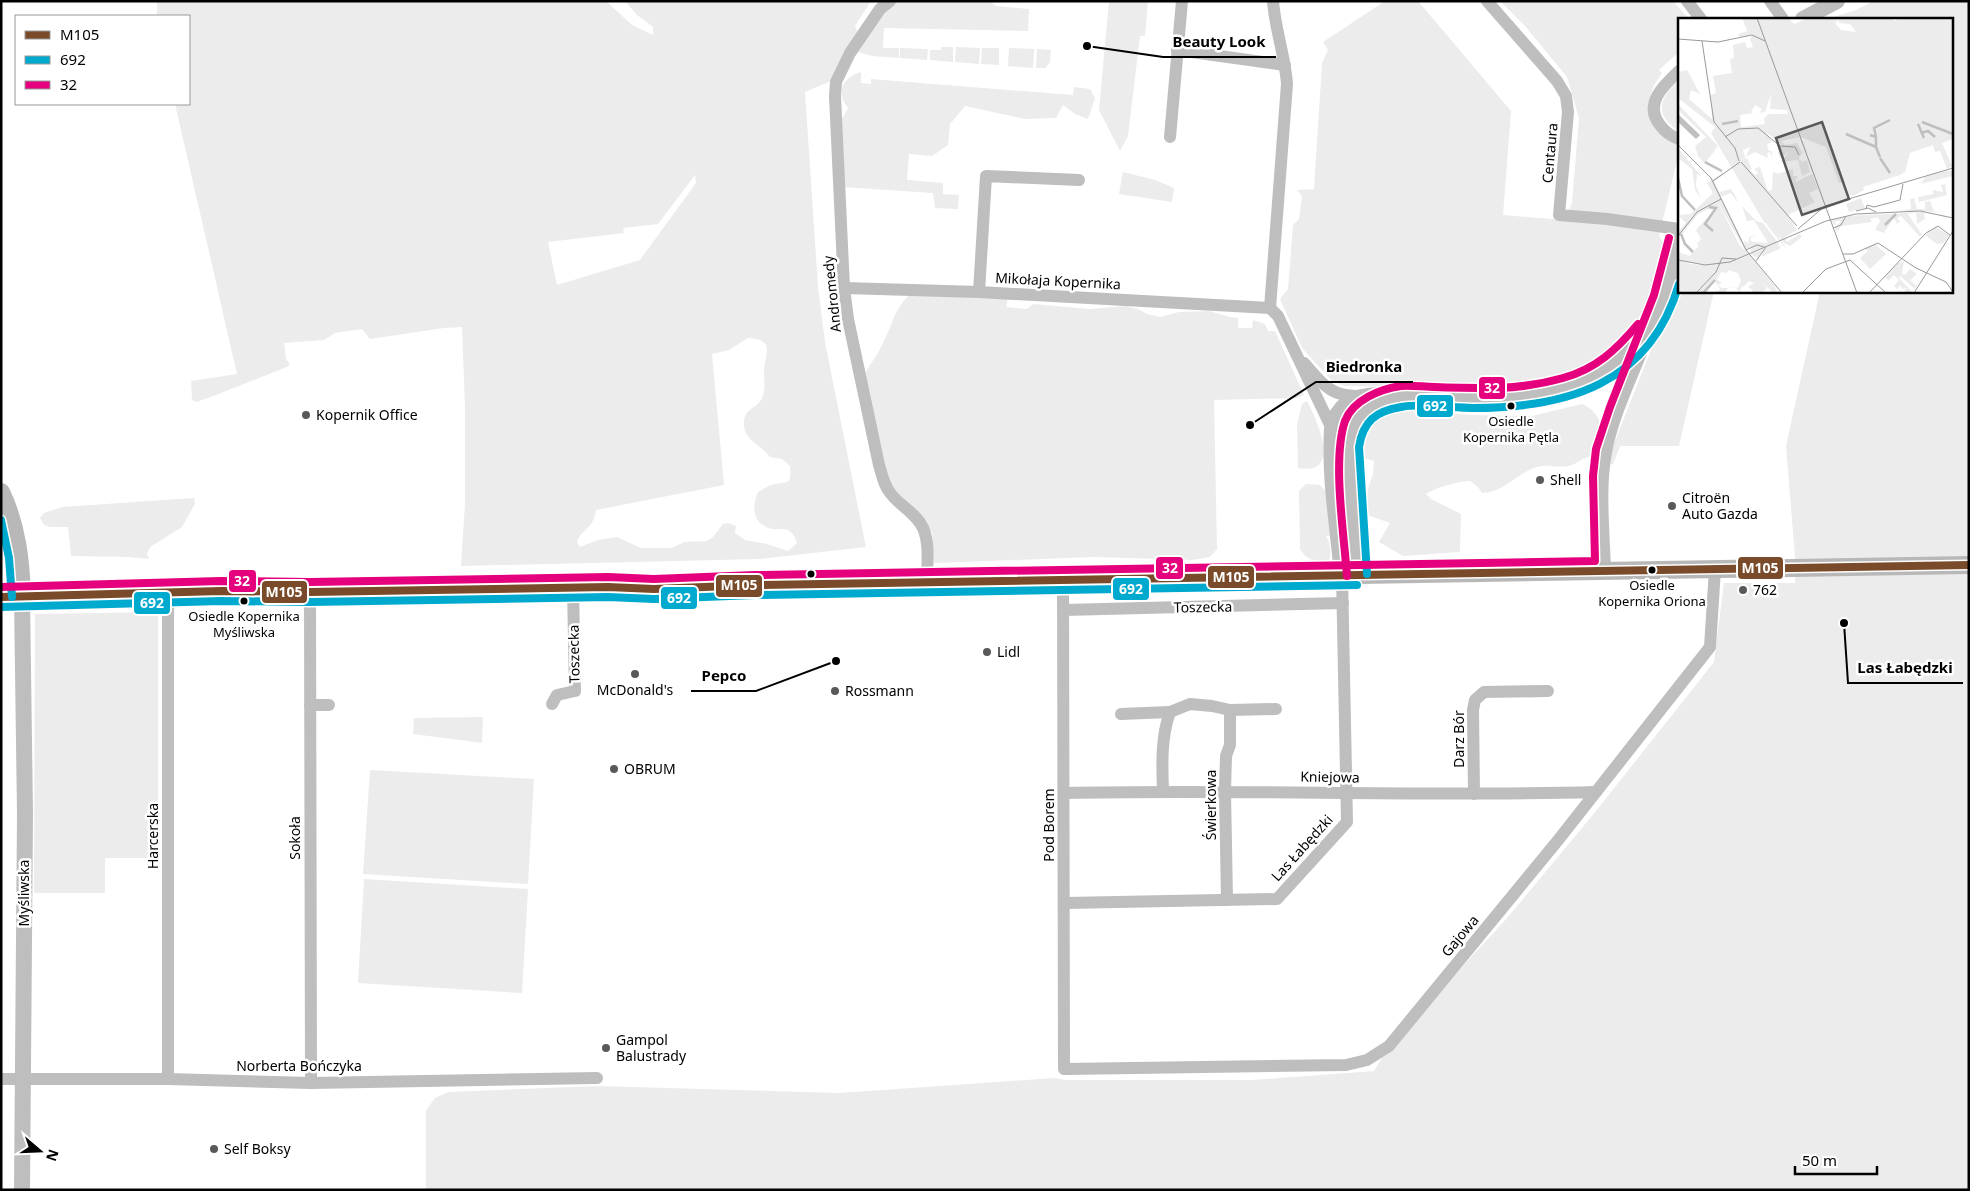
<svg xmlns="http://www.w3.org/2000/svg" width="1970" height="1191" font-family="'Noto Sans',sans-serif">
<rect width="100%" height="100%" fill="#fff"/>
<!-- green -->
<g fill="#ececec" fill-rule="evenodd">
<path d="M157,1H606L632,25L653,35V27L637,15L625,1H871L855,26L858,33L831,81L805,92L818,287L825,342L866,547L759,559L461,566L465,503V408L462,327L444,328L370,339L362,329L335,333L324,340L284,343L286,359L290,364L287,367L208,398L196,402L192,400L191,381L237,374L175,104H189V16H157ZM695,175L696,183L640,260L557,285L548,242L624,233L623,228L658,224ZM748,338C777,340 764,355 764,371C764,380 766,389 762,398C758,408 745,408 744,421C742,440 761,444 770,457L782,459L790,466C792,488 786,480 772,485C767,486 762,490 758,492C751,509 753,525 773,529C778,530 783,528 788,530C793,533 795,537 797,543L788,551L767,544L745,540L735,533L736,526L728,523L723,524L713,537L707,541L684,542L672,548H641L617,537L598,540L580,547L577,542C582,528 593,530 596,510L724,485L712,354L729,350Z"/>
<path d="M900,1H990L996,6L1029,9L1028,31L884,28L883,48H899V58L872,56L858,52C867,38 884,4 900,1Z"/>
<path d="M1109,1H1148L1145,36H1140L1128,136L1120,151L1099,110Z"/>
<path d="M1385,1H1418L1511,111L1503,215L1564,220L1572,203L1579,118L1567,77L1525,26L1500,1H1673L1688,18L1693,14L1697,19H1679V52L1659,70L1662,73L1654,85L1648,104L1679,145V152L1659,236L1664,244L1652,292L1636,323L1619,342L1589,367L1579,373L1521,389L1345,386L1332,381L1302,348L1280,299L1288,289L1293,225L1299,219L1302,196L1297,190L1314,189L1322,63L1328,50L1323,42Z"/>
<path d="M1873,1H1969V1190H426V1110L435,1098L448,1092L597,1086L840,1093L1054,1078L1066,1080H1252L1374,1071L1389,1046L1422,1015L1463,966L1508,917L1596,811L1714,662L1724,583H1795V557L1786,446L1820,291H1951V19H1827L1856,10Z"/>
<path d="M941,47H953V62L930,60V50H941Z"/>
<path d="M956,47L980,48L979,64L955,62Z"/>
<path d="M900,48L928,49L927,60L900,58Z"/>
<path d="M982,48H999V65L981,64Z"/>
<path d="M1009,48L1034,49L1033,68L1008,66Z"/>
<path d="M1037,49L1051,50L1050,62L1045,68H1036Z"/>
<path d="M861,72V83L871,84V79L1073,95L1074,87L1090,89L1095,98L1088,119L1075,114L1063,105L1056,118L1025,119L965,106L950,124L948,145L932,156L909,154L907,180L943,183V194L959,195L958,209L935,208L933,193L842,187L838,126L848,108C835,92 843,77 861,72Z"/>
<path d="M1679,80V132C1653,113 1659,99 1679,80Z"/>
<path d="M1123,172L1155,180L1174,188L1172,202L1119,194Z"/>
<path d="M1679,265V291H1714L1679,446H1620L1613,464L1608,465L1613,446L1664,317Z"/>
<path d="M912,293L1008,298L1006,307L1027,309L1033,304L1090,309L1126,306L1140,310L1147,314L1160,317L1179,312L1209,311L1230,317L1238,318V328H1252L1253,320L1265,324L1268,331H1275L1304,395L1297,398L1214,400L1217,549L1210,557L1192,560L1093,557L934,563L932,532L923,528L890,494L864,376C869,365 877,356 882,345C892,327 895,305 912,293Z"/>
<path d="M1307,401C1317,421 1343,476 1298,468L1297,425L1302,404Z"/>
<path d="M1397,402L1417,410L1470,415L1532,416L1582,404C1604,413 1604,435 1600,455C1595,456 1589,456 1585,458C1578,461 1575,465 1568,466C1557,468 1550,464 1537,467C1517,473 1503,493 1482,493L1478,487L1470,481C1459,481 1435,488 1426,494L1431,499L1461,514L1460,552L1403,556L1379,542L1390,523L1370,516L1362,506L1373,474L1374,461L1360,457L1355,450L1354,434L1367,414Z"/>
<path d="M1306,484L1320,485L1326,491L1330,536H1326C1330,542 1332,553 1329,560C1315,561 1308,562 1300,549L1299,491Z"/>
<path d="M194,498L195,504L182,527L150,547L147,554L149,559L129,557L71,556L68,527H50L44,525L40,518L44,513L62,507Z"/>
<path d="M158,612V858H105V893H34L35,614Z"/>
<path d="M483,717L482,743L413,734L414,718Z"/>
<path d="M370,770L534,779L528,884L363,874Z"/>
<path d="M364,879L528,889L522,993L358,983Z"/>
</g>
<g fill="none" stroke-linecap="round" stroke-linejoin="round">
<!-- minor -->
<g stroke="#bebebe" stroke-width="12">
<path d="M890,1L880,9L850,53L836,82L835,96L844,288L848,319L879,465C882,475 884,486 891,494C900,506 916,513 923,528C930,544 927,565 927,582"/>
<path d="M1273,1C1275,29 1285,56 1287,84L1270,308L1278,316L1332,429"/>
<path d="M1487,1L1557,81L1566,96L1568,112L1559,215L1607,219L1679,229"/>
<path d="M1687,1L1701,19"/>
<path d="M1770,1L1783,19"/>
<path d="M1177,50L1285,65"/>
<path d="M1679,71C1664,85 1643,104 1660,125C1665,132 1670,136 1679,139"/>
<path d="M1170,137L1182,1"/>
<path d="M844,288L979,292L1270,308"/>
<path d="M979,292L986,176L1079,180"/>
<path d="M1304,363C1322,383 1330,397 1359,396"/>
<path d="M1605,571C1604,534 1599,488 1606,452C1614,410 1636,370 1650,329"/>
<path d="M1063,580L1064,1069L1346,1065L1367,1060L1389,1046L1559,839L1710,647L1715,569"/>
<path d="M168,592V1079"/>
<path d="M310,592L311,1083"/>
<path d="M1064,610L1343,603"/>
<path d="M552,704L557,695L575,691L573,588"/>
<path d="M310,705H329"/>
<path d="M1230,710L1276,709"/>
<path d="M1121,714L1170,712"/>
<path d="M1163,791C1162,764 1161,737 1170,712L1190,704L1212,706L1230,710V745L1226,756L1225,791L1227,900"/>
<path d="M1064,793C1242,789 1419,797 1596,792"/>
<path d="M1474,794L1473,710L1475,700L1484,692L1548,691"/>
<path d="M1065,903L1277,899L1347,822L1342,575"/>
<path d="M1,1079H168L311,1083L597,1078"/>
</g>
<!-- tertiary -->
<g stroke="#bebebe" stroke-width="16">
<path d="M1803,19L1837,1"/>
<path d="M1342,575C1338,527 1329,478 1332,429C1332,423 1335,417 1339,412C1349,397 1363,396 1379,395C1475,398 1599,417 1655,317C1668,294 1672,267 1679,241"/>
<path d="M1357,575C1355,547 1353,519 1351,491C1350,470 1344,443 1354,423C1361,410 1378,401 1391,398"/>
<path d="M22,1190L25,814L22,597"/>
</g>
<!-- secondary -->
<g stroke="#b8b8b8" stroke-width="18">
<path d="M1,492C17,525 21,561 22,597"/>
<path d="M1,597L221,591L310,592L608,587L654,589L755,585L1969,565"/>
</g>
<!-- bus-1 casing -->
<g stroke="#fff" stroke-width="11">
<path id="bus-1" d="M1,597L221,591L310,592L608,587L654,589L755,585L1969,565"/>
</g>
<!-- bus-2 casing -->
<g stroke="#fff" stroke-width="11">
<g id="bus-2">
<path d="M1,520L9,558L12,597"/>
<path d="M1367,574L1359,447C1363,421 1376,411 1401,407C1420,403 1453,408 1473,408C1567,408 1650,384 1679,284"/>
<path d="M1,607L221,601L310,602L608,597L654,599L755,595L1357,585"/>
</g>
</g>
<!-- bus-3 casing -->
<g stroke="#fff" stroke-width="11">
<g id="bus-3">
<path d="M1347,576C1344,534 1332,459 1345,421C1353,400 1380,389 1401,386C1411,385 1424,387 1435,387C1456,388 1478,388 1499,388C1520,387 1542,384 1563,378C1596,369 1616,350 1638,324"/>
<path d="M1,587L221,581L310,582L608,577L654,579L755,575L1595,561L1593,476L1596,449L1610,407L1654,295L1669,238"/>
</g>
</g>
<!-- bus-1 -->
<use href="#bus-1" stroke="#7a4b2a" stroke-width="8"/>
<!-- bus-2 -->
<use href="#bus-2" stroke="#00a9ce" stroke-width="8"/>
<!-- bus-3 -->
<use href="#bus-3" stroke="#e5007d" stroke-width="8"/>
</g>
<!-- markers -->
<g fill="#000" stroke="#fff" stroke-width="2">
<circle cx="1511" cy="406" r="4.5"/>
<circle cx="1652" cy="570" r="4.5"/>
<circle cx="811" cy="574" r="4.5"/>
<circle cx="244" cy="601" r="4.5"/>
</g>
<g fill="#595959" stroke="#fff" stroke-width="2">
<circle cx="306" cy="415" r="5"/>
<circle cx="1540" cy="480" r="5"/>
<circle cx="1672" cy="506" r="5"/>
<circle cx="1743" cy="590" r="5"/>
<circle cx="987" cy="652" r="5"/>
<circle cx="635" cy="674" r="5"/>
<circle cx="835" cy="691" r="5"/>
<circle cx="614" cy="769" r="5"/>
<circle cx="606" cy="1048" r="5"/>
<circle cx="214" cy="1149" r="5"/>
</g>
<g text-anchor="middle" stroke-width="5" stroke-linejoin="round" paint-order="stroke">
<!-- bus labels -->
<g font-size="13" fill="#000" stroke="#fff">
<text x="1511" y="426">Osiedle<tspan x="1511" dy="16">Kopernika Pętla</tspan></text>
<text x="1652" y="590">Osiedle<tspan x="1652" dy="16">Kopernika Oriona</tspan></text>
<text x="244" y="621">Osiedle Kopernika<tspan x="244" dy="16">Myśliwska</tspan></text>
</g>
<!-- street labels -->
<g font-size="14" fill="#000" stroke="#fff">
<text transform="translate(1550 153) rotate(-85)" y="5">Centaura</text>
<text transform="translate(1058 281) rotate(3)" y="5">Mikołaja Kopernika</text>
<text transform="translate(832 294) rotate(-96)" y="5">Andromedy</text>
<text transform="translate(1203 607) rotate(-1)" y="5">Toszecka</text>
<text transform="translate(574 654) rotate(-91)" y="5">Toszecka</text>
<text transform="translate(1459 739) rotate(-90)" y="5">Darz Bór</text>
<text transform="translate(1330 777) rotate(1)" y="5">Kniejowa</text>
<text transform="translate(1211 805) rotate(-90)" y="5">Świerkowa</text>
<text transform="translate(1049 825) rotate(-90)" y="5">Pod Borem</text>
<text transform="translate(153 836) rotate(-90)" y="5">Harcerska</text>
<text transform="translate(295 838) rotate(-90)" y="5">Sokoła</text>
<text transform="translate(1302 848) rotate(-48)" y="5">Las Łabędzki</text>
<text transform="translate(24 893) rotate(-90)" y="5">Myśliwska</text>
<text transform="translate(1460 936) rotate(-50)" y="5">Gajowa</text>
<text x="299" y="1071">Norberta Bończyka</text>
</g>
<!-- poi labels -->
<g font-size="14" fill="#000" stroke="#fff" text-anchor="start">
<text x="316" y="420">Kopernik Office</text>
<text x="1550" y="485">Shell</text>
<text x="1682" y="503">Citroën<tspan x="1682" dy="16">Auto Gazda</tspan></text>
<text x="1753" y="595">762</text>
<text x="997" y="657">Lidl</text>
<text x="635" y="695" text-anchor="middle">McDonald's</text>
<text x="845" y="696">Rossmann</text>
<text x="624" y="774">OBRUM</text>
<text x="616" y="1045">Gampol<tspan x="616" dy="16">Balustrady</tspan></text>
<text x="224" y="1154">Self Boksy</text>
</g>
</g>
<!-- overview -->
<g transform="translate(1678 18)">
<rect width="275" height="275" fill="#fff"/>
<path d="M64,0H110L116,6L130,0H211L218,3L219,0H275V121L264,125L274,148L269,151L262,133L257,134L255,127L232,135L227,154L222,157L185,169L186,172L175,178L171,176L167,164L161,165L148,129L123,119L103,123L107,127L119,125L124,134L126,133L120,142L126,139H128L122,141L124,144L129,142L132,154L124,158L120,142L102,144L112,133L102,140L100,135L103,129L120,128H105L88,114L94,123L89,127L91,133H94V139L92,134L89,135L90,140L77,134L68,139L72,129L65,132L67,139H68L62,142L69,140L74,151L72,152L77,157L80,155L76,151L82,149L90,173L94,172L95,154L102,156L100,150L102,155L115,151V158H120L117,164L134,156L140,171L131,175L137,184L110,197L119,212L107,219L109,224L122,216L124,219L112,228L106,225L97,212L109,232L88,206L96,211L86,204L33,115L37,109L0,80V54L9,52L22,76L13,72L11,81L34,101L33,77L38,75L35,58L54,55L52,41L56,40L55,27L67,24L69,30L75,29L72,21L75,16L61,19L60,16L69,13ZM161,1V5L172,6L178,14L163,12L157,5ZM93,76L92,91L109,92L110,96H91L86,100L87,106L63,109L62,97L75,95L73,94L77,87L84,91L81,95L87,94ZM0,86L40,128L28,144L44,154L53,167L46,156L36,163L41,174L53,171L57,177L60,185L53,175L43,179L67,227L66,222L70,225L71,219L79,217L72,220L74,224L90,225L76,202L69,203L64,188L78,203L85,205L102,227L99,226L103,230L84,239V235L79,240L73,236L91,228L73,234V229L68,231L102,275L97,270L99,275L94,274L84,264L89,270L84,275H73L75,272L70,269L76,265L71,263L65,269L69,272L64,268L61,275L60,271L51,269L60,270L63,262L60,255L50,252L49,255L43,254L39,262L45,265L40,266L43,270H50L47,275H39L38,272L37,275V271L39,274L42,271L37,263L28,275H18L33,259L17,275H0V242L13,246L33,248L0,242V234L12,238L14,235L6,226L4,217L0,219V214L8,205L0,197L13,196L35,175L61,226L68,234L29,165L44,155L27,146L20,138L17,128L28,119L0,92ZM31,191L36,192L18,212L23,221L19,226L21,228L15,234L7,226L4,216L20,196ZM0,130L24,159L19,156L18,168L23,180L17,172L14,151L0,140ZM267,153H275V158L243,166L247,159ZM267,166L269,177L241,184L240,179L255,176V172L265,174L263,167ZM183,180L187,190L171,194L168,186ZM236,180L239,191H247V184L252,183L256,193L271,194L221,193L233,191L232,181ZM246,194L247,201L239,206L238,195L230,196L244,217L242,219L223,198L219,200L222,203L219,206L216,200L214,202L206,215L197,212L202,203L200,199L192,201L194,204L163,208L159,214L157,210L163,203H157L158,208L153,203L169,198ZM258,209L271,217L266,225L259,226L247,217ZM197,226L208,236L192,251L182,240L190,233L187,230ZM226,243L224,255L227,257L232,251L239,256L232,262L239,268L237,271L222,258L221,260L235,275H225L229,270L224,271L223,267L219,271L216,268L221,262L216,257L210,263L207,259L220,245Z" fill="#ececec" fill-rule="evenodd"/>
<path d="M0,96L22,117L18,121L0,104Z" fill="#bfbfbf"/>
<path fill="none" stroke="#bfbfbf" stroke-width="2.5" d="M244,104L275,116M44,106L60,103M240,106L246,120M243,115L250,113L257,119M168,116L198,129L202,139M192,117L198,119V128M198,119L196,110L212,102M202,140L212,155M27,144L44,153M0,160L4,178L17,192M31,189L38,190L27,206L35,213M207,207L218,196M3,216L7,226L15,234M25,275L37,262"/>
<path fill="none" stroke="#999" stroke-width="1" d="M79,0L179,275M0,21L40,24L74,17L87,23M24,23L36,104L57,130L61,143M47,119L60,111L80,110L102,128L117,129L121,137M0,127L33,160L68,232M63,144L119,208M35,163L62,144M147,188L275,150M188,191L189,187L196,189L222,182L225,166M178,193L190,190L198,194M155,210L163,207L168,198M120,211L147,188M0,218L19,194L43,181M86,229L79,227L68,232L104,275M165,236H175L200,225L238,250L268,264L275,274M0,242L27,247L52,244L148,203L178,196L242,193L275,200M78,243L88,229M18,275L38,254L44,240L58,241M124,275L148,251L172,242L208,275M191,275L248,215L260,208L272,217M236,275L275,213"/>
<path fill="#595959" fill-opacity="0.15" stroke="#595959" stroke-width="2.5" d="M144,104L171,181L124,197L98,120Z"/>
<rect width="275" height="275" fill="none" stroke="#000" stroke-width="2.5"/>
</g>
<!-- callouts -->
<path fill="none" stroke="#000" stroke-width="2" d="M1087 46L1163 57H1276M1250 425L1316 382H1413M1844 623L1848 683H1963M836 661L756 691H691"/>
<g fill="#000" stroke="#fff" stroke-width="2">
<circle cx="1087" cy="46" r="5"/>
<circle cx="1250" cy="425" r="5"/>
<circle cx="1844" cy="623" r="5"/>
<circle cx="836" cy="661" r="5"/>
</g>
<g font-size="15" text-anchor="middle" font-weight="bold" fill="#000" stroke="#fff" stroke-width="5" stroke-linejoin="round" paint-order="stroke">
<text x="1219" y="47">Beauty Look</text>
<text x="1364" y="372">Biedronka</text>
<text x="1905" y="673">Las Łabędzki</text>
<text x="724" y="681">Pepco</text>
</g>
<g stroke="#fff" stroke-width="2">
<rect x="1478" y="376" width="28" height="24" rx="5" fill="#e5007d"/>
<rect x="1416" y="394" width="38" height="24" rx="5" fill="#00a9ce"/>
<rect x="1155" y="556" width="29" height="24" rx="5" fill="#e5007d"/>
<rect x="1737" y="556" width="47" height="24" rx="5" fill="#7a4b2a"/>
<rect x="1207" y="565" width="48" height="24" rx="5" fill="#7a4b2a"/>
<rect x="228" y="569" width="29" height="24" rx="5" fill="#e5007d"/>
<rect x="715" y="574" width="48" height="24" rx="5" fill="#7a4b2a"/>
<rect x="1112" y="577" width="38" height="24" rx="5" fill="#00a9ce"/>
<rect x="261" y="580" width="47" height="24" rx="5" fill="#7a4b2a"/>
<rect x="660" y="586" width="38" height="24" rx="5" fill="#00a9ce"/>
<rect x="133" y="591" width="38" height="24" rx="5" fill="#00a9ce"/>
</g>
<g font-size="14" text-anchor="middle" font-weight="bold" fill="#fff">
<text x="1492" y="393">32</text>
<text x="1435" y="411">692</text>
<text x="1170" y="573">32</text>
<text x="1760" y="573">M105</text>
<text x="1231" y="582">M105</text>
<text x="242" y="586">32</text>
<text x="739" y="590">M105</text>
<text x="1131" y="594">692</text>
<text x="284" y="597">M105</text>
<text x="679" y="603">692</text>
<text x="152" y="608">692</text>
</g>
<!-- border -->
<rect width="1970" height="1191" fill="none" stroke="#000000" stroke-width="5"/>
<!-- legend -->
<rect x="15" y="15" width="175" height="90" fill="#ffffff" stroke="#999999"/>
<rect x="25" y="31" width="25" height="8" fill="#7a4b2a" stroke="#999999"/>
<text x="60" y="40" font-size="15" fill="#000000">M105</text>
<rect x="25" y="56" width="25" height="8" fill="#00a9ce" stroke="#999999"/>
<text x="60" y="65" font-size="15" fill="#000000">692</text>
<rect x="25" y="81" width="25" height="8" fill="#e5007d" stroke="#999999"/>
<text x="60" y="90" font-size="15" fill="#000000">32</text>
<!-- north arrow -->
<g transform="translate(40 1151) rotate(109)" stroke="#ffffff" stroke-width="4" paint-order="stroke">
<path d="M0-4L9 19L0 12L-9 19Z" fill="#000000"/>
<text y="-8" font-size="14" font-weight="bold" text-anchor="middle" fill="#000000">N</text>
</g>
<!-- scale -->
<path d="M1795 1166v8h82v-8" fill="none" stroke="#000000" stroke-width="2.5"/>
<text x="1802" y="1166" font-size="15" fill="#000000" stroke="#ffffff" stroke-width="4" paint-order="stroke">50 m</text>
</svg>
